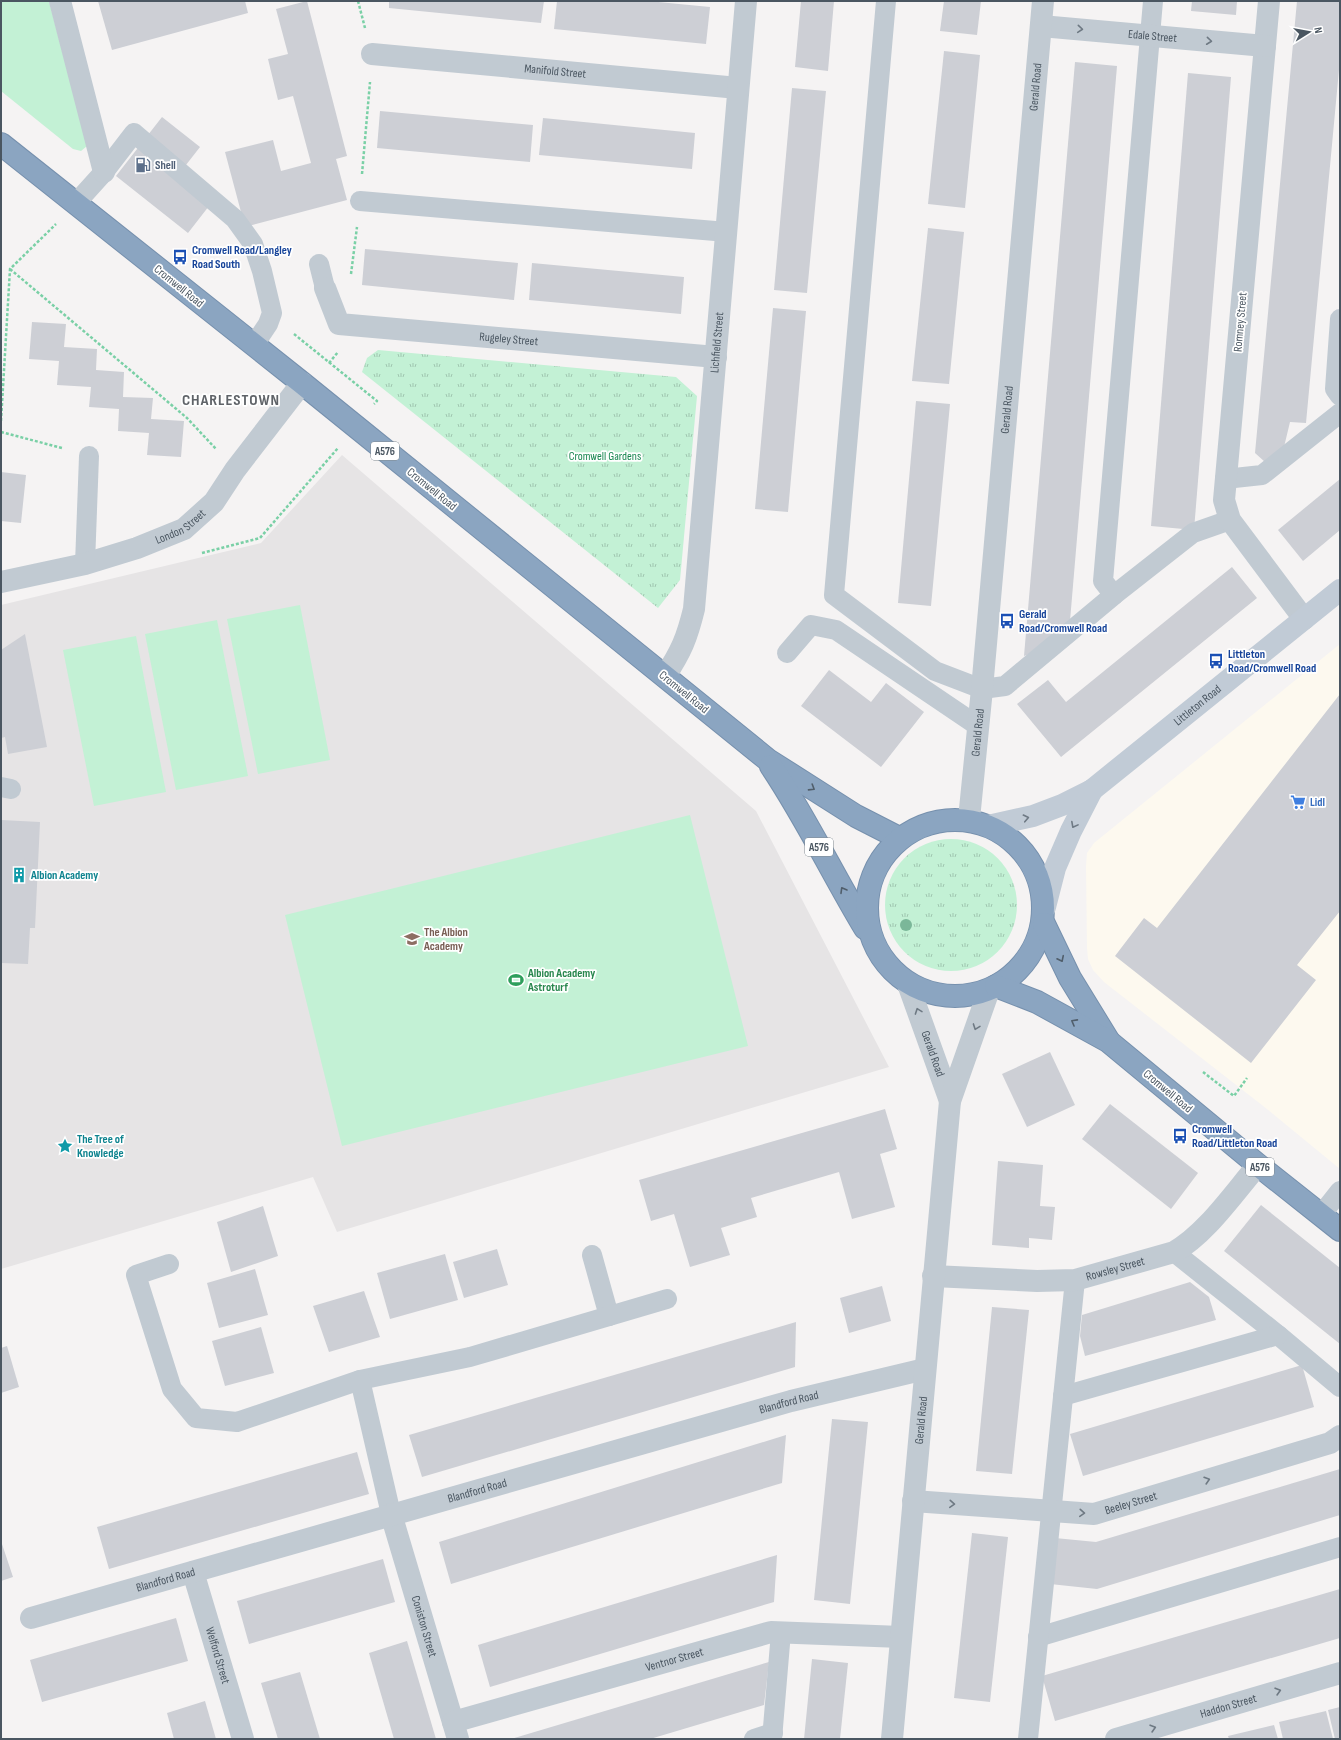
<svg xmlns="http://www.w3.org/2000/svg" width="1341" height="1740" font-family="'Sofia Sans Condensed',sans-serif">
<defs>
<pattern id="grass-tufts" width="24" height="20" patternUnits="userSpaceOnUse"><rect width="24" height="20" fill="#c3f1d5"/><path d="M3 7l-1-3M5 7V3M7 7l1-3M15 17l-1-3M17 17v-4M19 17l1-3" fill="none" stroke="#a0c6b0"/></pattern>
</defs>
<rect width="100%" height="100%" fill="#f5f3f3"/>
<!-- commercial -->
<path fill="#fdf9ef" d="M1340,644V1169L1267,1109L1104,982L1093,970L1088,959L1087,948L1086,866L1087,853L1094,843Z"/>
<!-- education -->
<path fill="#e6e4e5" d="M342,455L756,811L889,1067L337,1232L313,1177L1,1269V605L261,543Z"/>
<!-- grass -->
<g fill="url(#grass-tufts)">
<path d="M378,350L676,377L697,396L680,580L658,608L362,372L367,358Z"/>
<circle cx="951" cy="905" r="66"/>
</g>
<!-- garden -->
<g fill="#c3f1d5">
<path d="M1,1H49L87,146L81,151L73,149L1,91Z"/>
<path d="M300,605L330,760L258,774L227,619Z"/>
<path d="M217,620L248,776L176,790L145,634Z"/>
<path d="M136,636L166,792L94,806L63,650Z"/>
<path d="M690,815L748,1046L342,1146L285,915Z"/>
</g>
<!-- building -->
<g fill="#cdcfd5">
<path d="M98,1H245L248,13L112,50Z"/>
<path d="M307,1L347,156L336,159L347,200L245,227L225,152L273,140L281,171L311,163L293,96L278,100L268,59L288,54L276,9Z"/>
<path d="M389,1H544L541,23L389,8Z"/>
<path d="M557,1H648L710,7L706,44L554,29Z"/>
<path d="M801,1H834L828,71L795,67Z"/>
<path d="M944,1H981L977,35L940,31Z"/>
<path d="M1192,1H1237L1236,15L1191,11Z"/>
<path d="M1297,1H1340V59L1306,423L1290,422L1284,447L1265,462L1255,453Z"/>
<path d="M944,51L980,55L965,208L928,204Z"/>
<path d="M1075,62L1117,66L1070,621L1048,647L1024,656Z"/>
<path d="M1188,73L1231,77L1194,530L1151,526Z"/>
<path d="M792,88L826,91L807,293L774,290Z"/>
<path d="M380,111L533,125L530,162L377,148Z"/>
<path d="M162,117L200,147L175,179L209,206L188,233L116,176Z"/>
<path d="M543,118L695,133L692,169L539,155Z"/>
<path d="M928,228L964,232L949,384L912,381Z"/>
<path d="M365,249L518,263L514,300L362,285Z"/>
<path d="M532,263L684,277L681,314L529,300Z"/>
<path d="M773,308L806,311L788,512L755,509Z"/>
<path d="M32,322L66,324L64,347L97,349L96,370L124,372L123,397L153,398L151,419L184,421L181,457L147,455L149,433L118,431L119,409L89,407L91,387L57,385L59,361L29,359Z"/>
<path d="M916,401L950,404L931,606L898,603Z"/>
<path d="M1,472L26,475L21,523L1,521Z"/>
<path d="M1340,479V530L1303,561L1278,530Z"/>
<path d="M1232,567L1257,598L1061,757L1017,704L1048,680L1066,702Z"/>
<path d="M25,634L47,747L8,754L5,737L1,738V650Z"/>
<path d="M829,670L871,702L886,683L924,712L881,767L801,706Z"/>
<path d="M1340,694V911L1297,965L1316,980L1251,1063L1115,956L1144,918L1157,928Z"/>
<path d="M1,820L40,822L35,928H30L28,964L1,963Z"/>
<path d="M1050,1052L1075,1105L1027,1127L1002,1074Z"/>
<path d="M1110,1104L1198,1173L1171,1209L1082,1139Z"/>
<path d="M885,1109L897,1149L880,1154L895,1207L852,1219L839,1172L751,1198L757,1217L721,1228L730,1255L690,1267L674,1214L651,1221L639,1180Z"/>
<path d="M998,1161L1043,1165L1040,1206L1055,1207L1052,1240L1029,1238V1248L992,1245Z"/>
<path d="M1261,1205L1340,1268V1344L1224,1251Z"/>
<path d="M263,1206L278,1256L231,1272L217,1222Z"/>
<path d="M497,1249L508,1285L464,1298L453,1262Z"/>
<path d="M445,1254L458,1300L390,1319L377,1273Z"/>
<path d="M255,1269L268,1315L219,1328L207,1283Z"/>
<path d="M1190,1282L1209,1297L1216,1320L1085,1356L1080,1336L1082,1315Z"/>
<path d="M882,1286L891,1321L849,1333L840,1298Z"/>
<path d="M364,1291L380,1337L329,1352L313,1306Z"/>
<path d="M992,1307L1029,1310L1012,1474L976,1471Z"/>
<path d="M796,1322L795,1367L422,1477L409,1435Z"/>
<path d="M261,1327L274,1373L225,1386L212,1341Z"/>
<path d="M7,1346L19,1387L1,1393V1348Z"/>
<path d="M1302,1365L1314,1407L1083,1476L1070,1434Z"/>
<path d="M832,1419L868,1422L850,1604L814,1600Z"/>
<path d="M786,1435L782,1483L451,1584L439,1542Z"/>
<path d="M357,1452L369,1494L109,1569L97,1527Z"/>
<path d="M1340,1469V1515L1097,1589L1050,1584L1055,1538L1096,1542Z"/>
<path d="M972,1533L1008,1537L990,1702L954,1698Z"/>
<path d="M1,1541L13,1577L1,1581Z"/>
<path d="M777,1555L774,1602L490,1687L478,1645Z"/>
<path d="M383,1559L395,1602L249,1644L237,1601Z"/>
<path d="M1340,1589V1638L1055,1721L1042,1676Z"/>
<path d="M176,1618L188,1661L42,1702L30,1660Z"/>
<path d="M407,1641L436,1739H394L369,1653Z"/>
<path d="M812,1659L848,1663L840,1739H804Z"/>
<path d="M769,1662L764,1705L650,1739H511Z"/>
<path d="M300,1672L320,1739H278L261,1683Z"/>
<path d="M205,1701L216,1739H174L167,1713Z"/>
<path d="M1340,1707V1739H1335L1328,1710Z"/>
<path d="M1326,1711L1333,1739H1283L1279,1722Z"/>
<path d="M1274,1725L1278,1739H1229L1228,1736Z"/>
</g>
<g fill="none" stroke-linecap="round" stroke-linejoin="round">
<!-- highway casing -->
<g stroke="#7690ad" stroke-width="24">
<g id="highway">
<path d="M1,144L302,383L768,760L856,816L899,838"/>
<path d="M771,766C806,818 833,875 865,928"/>
<circle cx="955" cy="908" r="88"/>
<path d="M1044,924L1070,978L1108,1040"/>
<path d="M996,986L1037,1002L1108,1041L1258,1165L1340,1230"/>
</g>
</g>
<!-- path -->
<g stroke="#7ad0a6" stroke-width="2.5" stroke-dasharray="3 2" stroke-linecap="butt">
<path d="M358,1L365,28"/>
<path d="M362,174L370,82"/>
<path d="M10,269L187,418L216,449"/>
<path d="M351,274L357,227"/>
<path d="M294,334L377,401L374,404"/>
<path d="M329,363L338,352"/>
<path d="M1,421L10,269L56,224"/>
<path d="M1,432L62,448"/>
<path d="M202,553L260,538L338,448"/>
<path d="M1203,1072L1234,1096L1247,1078"/>
</g>
<!-- lane -->
<g stroke="#c1cad2" stroke-width="20">
<path d="M886,1L834,595L935,671L982,689L1005,686L1114,595"/>
<path d="M1153,1L1103,581L1114,595L1193,533L1230,520"/>
<path d="M360,201L727,232"/>
<path d="M76,203L104,172L134,133L235,219L253,244L262,271L272,313L268,324L254,345"/>
<path d="M319,264L325,288"/>
<path d="M1340,319L1335,389L1340,396"/>
<path d="M1225,479L1262,475L1340,413"/>
<path d="M85,564L89,456"/>
<path d="M787,653L811,625L836,630L978,726"/>
<path d="M1,787L11,789"/>
<path d="M1321,1215L1340,1191"/>
<path d="M1174,1252L1278,1335L1340,1387"/>
<path d="M592,1255L609,1316"/>
<path d="M169,1264L136,1275L172,1389L196,1418L237,1422L360,1380L470,1357L667,1299"/>
<path d="M360,1380L391,1514"/>
<path d="M1063,1396L1278,1335"/>
<path d="M1038,1637L1340,1547"/>
<path d="M754,1739L773,1733"/>
<path d="M772,1739L781,1632"/>
<path d="M1028,1739L1075,1280"/>
</g>
<!-- street -->
<g stroke="#c1cad2" stroke-width="22">
<path d="M60,1L104,172"/>
<path d="M1269,1L1224,500L1230,520L1304,619"/>
<path id="s1" d="M1041,26L1265,46"/>
<path id="s2" d="M372,54L738,88"/>
<path id="s3" d="M325,288L339,324L716,357"/>
<path id="s4" d="M1,582L85,564L137,548L184,529L214,502L235,470L302,383"/>
<path id="s5" d="M665,676C681,652 687,638 694,609L746,1"/>
<path id="s6" d="M969,819L982,689L1043,1"/>
<path id="s7" d="M908,984L950,1101"/>
<path id="s8" d="M933,1276L1037,1281L1075,1280L1174,1252C1206,1234 1233,1194 1258,1165"/>
<path id="s9" d="M913,1501L1094,1514L1330,1443L1340,1436"/>
<path id="s10" d="M391,1514L458,1739"/>
<path id="s11" d="M193,1572L243,1739"/>
<path id="s12" d="M31,1618L791,1401L925,1369"/>
<path id="s13" d="M453,1722L771,1632L901,1637"/>
<path id="s14" d="M892,1739L950,1101L989,990"/>
<path id="s15" d="M1116,1739L1340,1673"/>
</g>
<!-- secondary -->
<g stroke="#c1cbd6" stroke-width="22">
<path id="s16" d="M988,826L1033,816L1062,805L1092,790L1340,590"/>
<path d="M1045,907L1055,868L1071,831L1092,790"/>
</g>
<!-- highway -->
<use href="#highway" stroke="#8ba5c1" stroke-width="22"/>
</g>
<!-- trees -->
<circle fill="#7bb799" cx="906" cy="925" r="6"/>
<!-- one-way arrows -->
<defs><path id="oneway-chevron" d="M-2-3.5L2.5 0L-2 3.5" fill="none" stroke-width="1.6" stroke-linecap="round" stroke-linejoin="round"/></defs>
<g stroke="#6e7983">
<use href="#oneway-chevron" transform="translate(1080 29) rotate(5)"/>
<use href="#oneway-chevron" transform="translate(1209 41) rotate(6)"/>
<use href="#oneway-chevron" transform="translate(918 1011) rotate(-110)"/>
<use href="#oneway-chevron" transform="translate(976 1027) rotate(110)"/>
<use href="#oneway-chevron" transform="translate(1207 1480) rotate(-17)"/>
<use href="#oneway-chevron" transform="translate(952 1504) rotate(4)"/>
<use href="#oneway-chevron" transform="translate(1082 1513) rotate(4)"/>
<use href="#oneway-chevron" transform="translate(1278 1691) rotate(-16)"/>
<use href="#oneway-chevron" transform="translate(1153 1728) rotate(-16)"/>
</g>
<g stroke="#505e6b">
<use href="#oneway-chevron" transform="translate(812 788) rotate(32)"/>
<use href="#oneway-chevron" transform="translate(843 890) rotate(-120)"/>
<use href="#oneway-chevron" transform="translate(1061 959) rotate(64)"/>
<use href="#oneway-chevron" transform="translate(1074 1022) rotate(-151)"/>
</g>
<g stroke="#6e7984">
<use href="#oneway-chevron" transform="translate(1026 818) rotate(-12)"/>
<use href="#oneway-chevron" transform="translate(1074 825) rotate(118)"/>
</g>
<!-- icons -->
<defs>
<g id="fuel-bare" transform="scale(1.2)"><path d="M-5.5-6h7V0h2V4h1.3V-2.5L3-4.5l.8-.8L6-3V5H2.5V1h-1V6h-7ZM-4.2-4.7v3.2H.2V-4.7Z" fill="#5c6f8a" stroke="#fff" stroke-width="2.5" paint-order="stroke"/></g>
<g id="bus-bare" transform="scale(1.2)"><path d="M-5-6H5V4H4V6H2V4H-2V6H-4V4H-5ZM-3.5-4V0h7V-4ZM-3.5 1.2v1.5H-2V1.2ZM2 1.2v1.5H3.5V1.2Z" fill="#1a4fb4" stroke="#fff" stroke-width="2.5" paint-order="stroke"/></g>
<g id="supermarket-bare" transform="scale(1.2)"><path d="M-6-5.5h2.5l.6 2H6L4.5 2H-2.5L-4.4-4H-6ZM-1.5 3.2a1.3 1.3 0 1 0 .1 0ZM3 3.2a1.3 1.3 0 1 0 .1 0Z" fill="#3f7fe0" stroke="#fff" stroke-width="2.5" paint-order="stroke"/></g>
<g id="building-bare" transform="scale(1.2)"><path d="M-4-6H4V6H1V3H-1V6H-4ZM-2.5-4.3h1.7v1.8h-1.7ZM.8-4.3h1.7v1.8H.8ZM-2.5-1h1.7V.8h-1.7ZM.8-1h1.7V.8H.8Z" fill="#0f9aa8" stroke="#fff" stroke-width="2.5" paint-order="stroke"/></g>
<g id="school-bare" transform="scale(1.2)"><path d="M0-5L7-2L0 1L-7-2ZM-4 1L0 2.5L4 1V4Q0 6-4 4Z" fill="#8d6e63" stroke="#fff" stroke-width="2.5" paint-order="stroke"/></g>
<g id="stadium-bare" transform="scale(1.2)"><path d="M0-5a6.5 5 0 1 0 0 10a6.5 5 0 1 0 0-10ZM-3.5-1.8h7v3.6h-7Z" fill="#2e9e5b" stroke="#fff" stroke-width="2.5" paint-order="stroke"/></g>
<g id="sight-bare" transform="scale(1.2)"><path d="M0-6L1.8-2.2L6-1.7L2.9 1.2L3.7 5.4L0 3.3L-3.7 5.4L-2.9 1.2L-6-1.7L-1.8-2.2Z" fill="#0f9aa8" stroke="#fff" stroke-width="2.5" paint-order="stroke"/></g>
</defs>
<g fill-rule="evenodd">
<use href="#fuel-bare" x="143" y="165"/>
<use href="#bus-bare" x="180" y="257"/>
<use href="#bus-bare" x="1007" y="621"/>
<use href="#bus-bare" x="1216" y="661"/>
<use href="#supermarket-bare" x="1298" y="802"/>
<use href="#building-bare" x="19" y="875"/>
<use href="#school-bare" x="412" y="939"/>
<use href="#stadium-bare" x="516" y="980"/>
<use href="#bus-bare" x="1180" y="1136"/>
<use href="#sight-bare" x="65" y="1146"/>
</g>
<g text-anchor="middle" stroke-width="3.5" stroke-linejoin="round" paint-order="stroke">
<!-- shield labels -->
<g fill="#fff" stroke="#808990" stroke-width="1">
<rect x="371" y="442" width="28" height="18" rx="3"/>
<rect x="805" y="838" width="28" height="18" rx="3"/>
<rect x="1246" y="1158" width="28" height="18" rx="3"/>
</g>
<g font-size="11" font-weight="bold" fill="#4a5661">
<text x="385" y="455">A576</text>
<text x="819" y="851">A576</text>
<text x="1260" y="1171">A576</text>
</g>
<!-- street labels -->
<g font-size="12" fill="#4a5661" stroke="#fff">
<text dy="4" stroke="none"><textPath href="#s1" startOffset="112">Edale Street</textPath></text>
<text dy="4" stroke="none"><textPath href="#s2" startOffset="184">Manifold Street</textPath></text>
<text dy="4" stroke="none"><textPath href="#s6" startOffset="735">Gerald Road</textPath></text>
<text transform="translate(179 286) rotate(39)" y="4">Cromwell Road</text>
<text transform="translate(1240 322) rotate(-85)" y="4">Romney Street</text>
<text dy="4" stroke="none"><textPath href="#s3" startOffset="209">Rugeley Street</textPath></text>
<text dy="4" stroke="none"><textPath href="#s5" startOffset="341">Lichfield Street</textPath></text>
<text dy="4" stroke="none"><textPath href="#s6" startOffset="411">Gerald Road</textPath></text>
<text transform="translate(432 489) rotate(39)" y="4">Cromwell Road</text>
<text dy="4" stroke="none"><textPath href="#s4" startOffset="189">London Street</textPath></text>
<text transform="translate(684 692) rotate(39)" y="4">Cromwell Road</text>
<text dy="4" stroke="none"><textPath href="#s16" startOffset="246">Littleton Road</textPath></text>
<text dy="4" stroke="none"><textPath href="#s6" startOffset="87">Gerald Road</textPath></text>
<text dy="4" stroke="none"><textPath href="#s7" startOffset="74">Gerald Road</textPath></text>
<text transform="translate(1168 1091) rotate(40)" y="4">Cromwell Road</text>
<text dy="4" stroke="none"><textPath href="#s8" startOffset="184">Rowsley Street</textPath></text>
<text dy="4" stroke="none"><textPath href="#s12" startOffset="788">Blandford Road</textPath></text>
<text dy="4" stroke="none"><textPath href="#s14" startOffset="320">Gerald Road</textPath></text>
<text dy="4" stroke="none"><textPath href="#s12" startOffset="464">Blandford Road</textPath></text>
<text dy="4" stroke="none"><textPath href="#s9" startOffset="220">Beeley Street</textPath></text>
<text dy="4" stroke="none"><textPath href="#s12" startOffset="140">Blandford Road</textPath></text>
<text dy="4" stroke="none"><textPath href="#s10" startOffset="117">Coniston Street</textPath></text>
<text dy="4" stroke="none"><textPath href="#s11" startOffset="87">Welford Street</textPath></text>
<text dy="4" stroke="none"><textPath href="#s13" startOffset="230">Ventnor Street</textPath></text>
<text dy="4" stroke="none"><textPath href="#s15" startOffset="117">Haddon Street</textPath></text>
</g>
<!-- service labels -->
<g font-size="12" font-weight="bold" fill="#4e5e75" stroke="#fff" text-anchor="start">
<text x="155" y="169">Shell</text>
</g>
<!-- transit labels -->
<g font-size="12" font-weight="bold" fill="#164399" stroke="#fff" text-anchor="start">
<text x="192" y="254">Cromwell Road/Langley<tspan x="192" dy="14">Road South</tspan></text>
<text x="1019" y="618">Gerald<tspan x="1019" dy="14">Road/Cromwell Road</tspan></text>
<text x="1228" y="658">Littleton<tspan x="1228" dy="14">Road/Cromwell Road</tspan></text>
<text x="1192" y="1133">Cromwell<tspan x="1192" dy="14">Road/Littleton Road</tspan></text>
</g>
<!-- park labels -->
<g font-size="12" fill="#17864f" stroke="#fff">
<text x="605" y="460">Cromwell Gardens</text>
</g>
<!-- shop labels -->
<g font-size="12" font-weight="bold" fill="#366cbe" stroke="#fff" text-anchor="start">
<text x="1310" y="806">Lidl</text>
</g>
<!-- culture labels -->
<g font-size="12" font-weight="bold" fill="#0d838f" stroke="#fff" text-anchor="start">
<text x="31" y="879">Albion Academy</text>
<text x="77" y="1143">The Tree of<tspan x="77" dy="14">Knowledge</tspan></text>
</g>
<!-- education labels -->
<g font-size="12" font-weight="bold" fill="#785e54" stroke="#fff" text-anchor="start">
<text x="424" y="936">The Albion<tspan x="424" dy="14">Academy</tspan></text>
</g>
<!-- leisure labels -->
<g font-size="12" font-weight="bold" fill="#27864d" stroke="#fff" text-anchor="start">
<text x="528" y="977">Albion Academy<tspan x="528" dy="14">Astroturf</tspan></text>
</g>
<!-- district labels -->
<g font-size="16" font-weight="bold" letter-spacing="1" fill="#5f6368" stroke="#fff">
<text x="231" y="405">CHARLESTOWN</text>
</g>
</g>
<!-- border -->
<rect width="1341" height="1740" fill="none" stroke="#4a5661" stroke-width="4"/>
<!-- north arrow -->
<g transform="translate(1309 32) rotate(79)" stroke="#ffffff" stroke-width="3" paint-order="stroke">
<path d="M0-3L7 15L0 10L-7 15Z" fill="#4a5661"/>
<text y="-6" font-size="11" font-weight="bold" text-anchor="middle" fill="#4a5661">N</text>
</g>
</svg>
